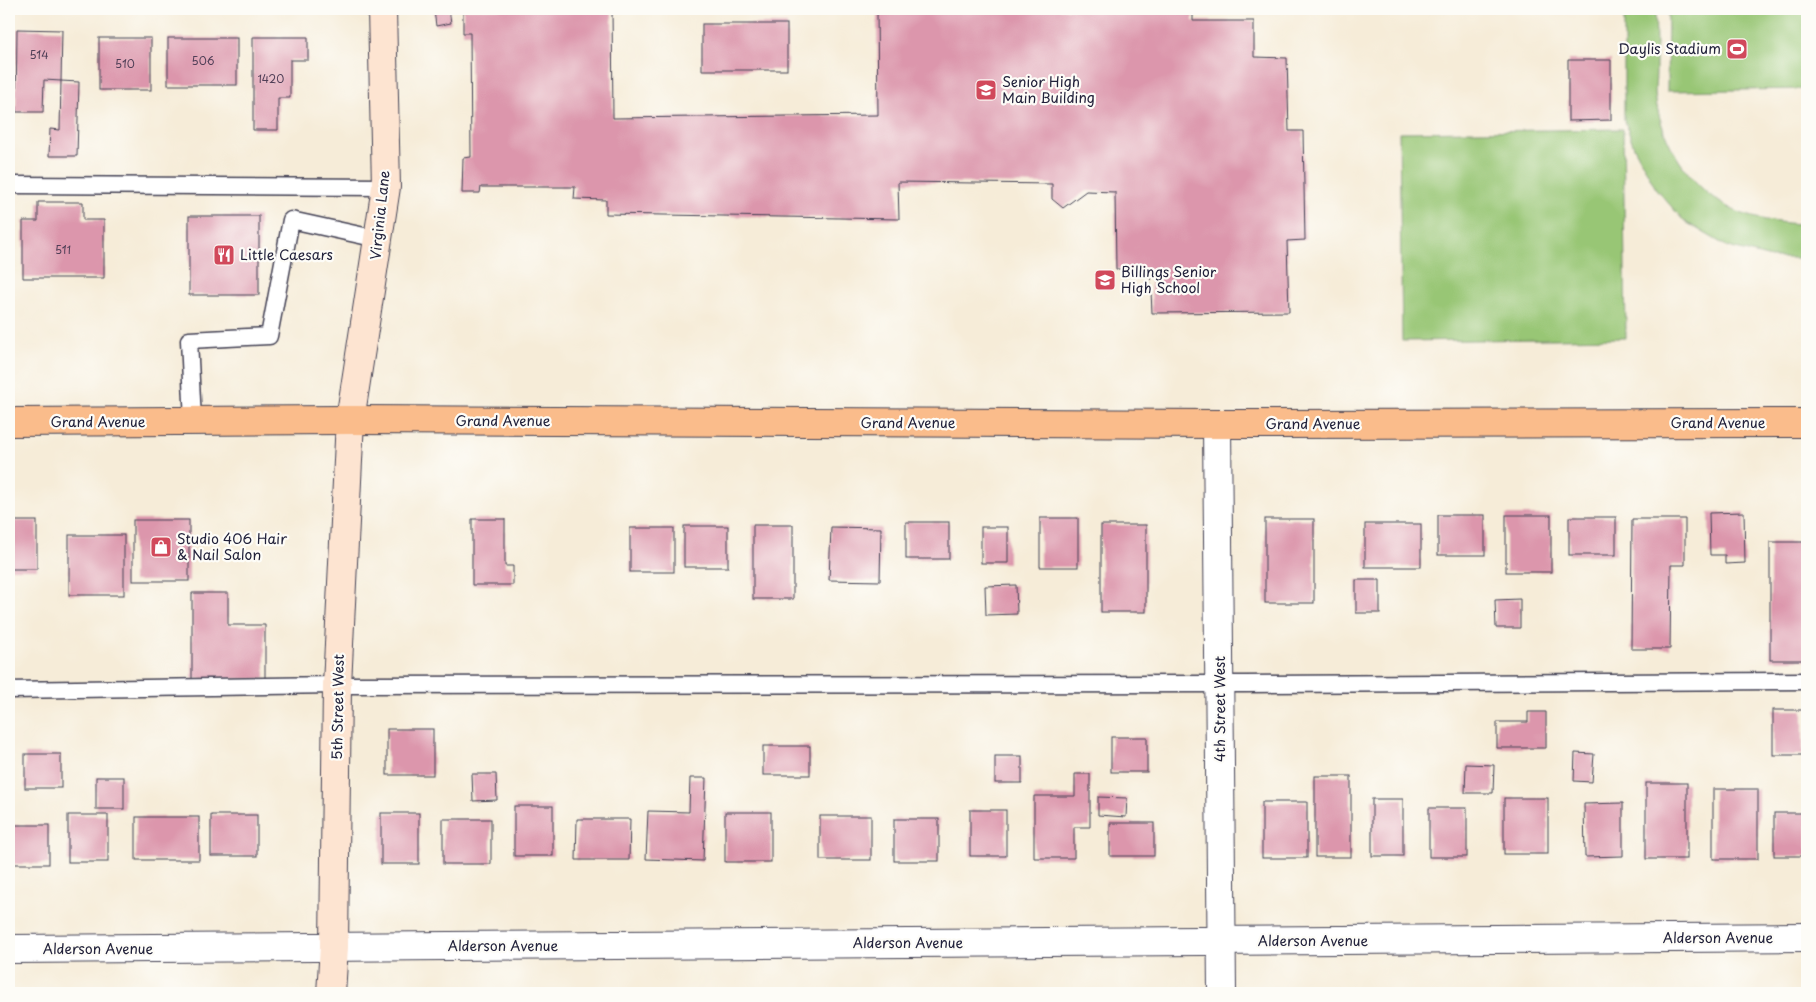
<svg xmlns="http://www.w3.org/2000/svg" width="1816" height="1002" font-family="'Playpen Sans',sans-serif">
<rect width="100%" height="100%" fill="#fdfcf7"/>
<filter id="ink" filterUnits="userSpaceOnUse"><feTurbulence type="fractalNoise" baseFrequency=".02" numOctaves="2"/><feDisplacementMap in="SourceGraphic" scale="10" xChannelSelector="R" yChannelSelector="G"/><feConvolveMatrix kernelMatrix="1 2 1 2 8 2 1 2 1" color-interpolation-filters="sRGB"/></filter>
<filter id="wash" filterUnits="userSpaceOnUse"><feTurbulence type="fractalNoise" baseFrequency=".0096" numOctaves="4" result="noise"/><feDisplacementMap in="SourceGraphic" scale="20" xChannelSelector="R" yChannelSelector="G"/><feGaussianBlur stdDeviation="1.12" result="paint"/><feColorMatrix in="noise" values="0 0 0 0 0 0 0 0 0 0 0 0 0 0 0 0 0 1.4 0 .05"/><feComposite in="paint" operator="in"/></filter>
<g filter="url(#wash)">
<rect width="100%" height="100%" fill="#f6ecd8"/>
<!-- green -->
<g fill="#98c674" stroke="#5d7458">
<path d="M1624,9H1655C1656,29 1656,50 1656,70C1656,80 1654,91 1656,101C1663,143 1688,184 1726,206C1747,219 1783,224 1807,224V258H1771L1728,247L1684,221L1656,189L1634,147L1624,119Z"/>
<path d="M1668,9H1807V89L1667,91Z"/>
<path d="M1623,129L1626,338L1402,341L1399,132Z"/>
</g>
<g id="blocks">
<!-- building -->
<g fill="#dc96ac">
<path d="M449,9L451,23L436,26L434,10Z"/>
<path d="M463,9H612L613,118L878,115L877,9H1193V21H1254V57L1287,58L1289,131H1303L1305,240L1287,241L1289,312L1152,313L1150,269H1116L1115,192L1086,191L1063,208L1052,199V184L898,182L899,219L606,214V200L574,199L575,187H481L480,193H462L463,158L471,157L470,33H463Z"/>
<rect x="702" y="24" width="85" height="46"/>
<path d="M17,29L62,30L61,81L44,80L43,112H16Z"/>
<path d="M253,37H308V60H290V98H278V130H253Z"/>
<rect x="99" y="38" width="52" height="52"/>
<rect x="168" y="38" width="69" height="47"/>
<path d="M1568,60H1611V120L1568,121Z"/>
<path d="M61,81L79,82L77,156H49L50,129L60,130Z"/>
<path d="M38,202H83V220H104V278H23V221H38Z"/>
<rect x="189" y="216" width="70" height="79"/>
<path d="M1744,512L1745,563L1725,564V555H1710L1709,513Z"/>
<rect x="1438" y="515" width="47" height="40"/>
<rect x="1506" y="515" width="45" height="57"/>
<rect x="1569" y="517" width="47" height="38"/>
<rect x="1040" y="518" width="38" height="49"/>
<path d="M472,519H505V566H513V585H472Z"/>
<rect x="1265" y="519" width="49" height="84"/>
<path d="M1632,519H1685V565H1671L1670,649H1631Z"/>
<rect x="133" y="520" width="56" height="61"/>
<rect x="9" y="521" width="28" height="48"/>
<rect x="906" y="522" width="43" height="37"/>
<rect x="1365" y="524" width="56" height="43"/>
<rect x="753" y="525" width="40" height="74"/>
<rect x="1101" y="525" width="45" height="87"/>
<rect x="684" y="526" width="44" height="41"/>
<path d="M831,527L881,528L880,581L829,580Z"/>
<rect x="981" y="527" width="27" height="36"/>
<rect x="630" y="528" width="44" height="44"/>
<rect x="69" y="535" width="55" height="60"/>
<rect x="1770" y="542" width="37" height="118"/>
<rect x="1356" y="580" width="24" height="33"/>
<path d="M1016,585L1017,614L986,615L985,586Z"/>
<path d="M192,593H228V625H265V679H192Z"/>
<path d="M1520,599V628H1496L1495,600Z"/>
<rect x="1773" y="710" width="30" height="45"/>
<path d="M1528,712H1546V748H1497V722H1528Z"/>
<rect x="387" y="729" width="46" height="46"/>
<rect x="1111" y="737" width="36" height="35"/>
<rect x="763" y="746" width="47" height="29"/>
<path d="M1575,753L1594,754L1592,782L1574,781Z"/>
<rect x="25" y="754" width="36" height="34"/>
<rect x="995" y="756" width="27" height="27"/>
<path d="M1466,764L1494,765L1493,793H1465Z"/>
<path d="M472,774H496L497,800L473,801Z"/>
<path d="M1075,774H1090V827H1074V858H1034V796H1075Z"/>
<rect x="1315" y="776" width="36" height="81"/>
<rect x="96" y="777" width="28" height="32"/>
<path d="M690,778H706L703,861L646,859L648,811L689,812Z"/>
<rect x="1646" y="783" width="41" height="76"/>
<rect x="1713" y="789" width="45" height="70"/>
<path d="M1098,797L1127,798L1126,817L1098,815Z"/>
<rect x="1504" y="798" width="44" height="56"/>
<rect x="1372" y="799" width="31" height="57"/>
<rect x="1262" y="802" width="45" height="56"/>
<path d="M1623,803V856L1585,857L1584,804Z"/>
<rect x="514" y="806" width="39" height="50"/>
<rect x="1429" y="808" width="38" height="49"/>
<rect x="970" y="810" width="36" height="46"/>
<rect x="725" y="812" width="46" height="50"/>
<rect x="381" y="813" width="38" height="51"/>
<rect x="1774" y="813" width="33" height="43"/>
<rect x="68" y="815" width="40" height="47"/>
<rect x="211" y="815" width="46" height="41"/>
<rect x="820" y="816" width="51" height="44"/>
<rect x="136" y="817" width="63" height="43"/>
<rect x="443" y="819" width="48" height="45"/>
<path d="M577,819H630L629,860H576Z"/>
<rect x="894" y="819" width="45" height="42"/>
<rect x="1110" y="823" width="44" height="33"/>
<rect x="9" y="825" width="40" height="39"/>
</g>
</g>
</g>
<g filter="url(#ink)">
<use href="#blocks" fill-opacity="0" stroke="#424053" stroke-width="1"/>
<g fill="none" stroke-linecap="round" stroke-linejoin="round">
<!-- lane casing -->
<g stroke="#424053" stroke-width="19">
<g id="lane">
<path d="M9,185L386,187"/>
<path d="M193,421L189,340L269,336L291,220L378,239"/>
<path d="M9,690L337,685L1245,684L1807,681"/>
</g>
</g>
<!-- street casing -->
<g stroke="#424053" stroke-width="30">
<g id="street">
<path d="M1217,424L1222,993"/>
<path d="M9,949L1807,937"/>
</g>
</g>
<!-- secondary casing -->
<g stroke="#424053" stroke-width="30">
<path id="secondary" d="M331,993L334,947L337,685L350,420L386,187L382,9"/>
</g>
<!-- primary casing -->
<g stroke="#424053" stroke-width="30">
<path id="primary" d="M9,422L350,420L1217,424L1807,423"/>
</g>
<!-- lane -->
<use href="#lane" stroke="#fff" stroke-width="16"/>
<!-- street -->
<use href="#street" stroke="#fff" stroke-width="28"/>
<!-- secondary -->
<use href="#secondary" stroke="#fde4d1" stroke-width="28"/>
<!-- primary -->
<use href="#primary" stroke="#fabc8b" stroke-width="28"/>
</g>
</g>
<!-- icons -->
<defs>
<g id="stadium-square" transform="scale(1.125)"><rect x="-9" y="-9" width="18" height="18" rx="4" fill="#d1495b" stroke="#fdfcf7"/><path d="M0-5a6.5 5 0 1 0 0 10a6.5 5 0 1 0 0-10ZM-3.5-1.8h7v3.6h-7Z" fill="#fff"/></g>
<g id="school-square" transform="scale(1.125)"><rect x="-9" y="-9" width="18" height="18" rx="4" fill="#d1495b" stroke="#fdfcf7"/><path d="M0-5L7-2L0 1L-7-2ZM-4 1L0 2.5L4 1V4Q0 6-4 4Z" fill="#fff"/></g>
<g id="restaurant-square" transform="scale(1.125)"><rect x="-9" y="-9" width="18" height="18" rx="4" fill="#d1495b" stroke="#fdfcf7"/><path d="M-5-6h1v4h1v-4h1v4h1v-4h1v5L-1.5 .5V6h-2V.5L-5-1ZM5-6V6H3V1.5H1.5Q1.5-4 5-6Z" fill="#fff"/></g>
<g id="shop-square" transform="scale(1.125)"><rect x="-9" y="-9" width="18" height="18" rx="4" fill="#d1495b" stroke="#fdfcf7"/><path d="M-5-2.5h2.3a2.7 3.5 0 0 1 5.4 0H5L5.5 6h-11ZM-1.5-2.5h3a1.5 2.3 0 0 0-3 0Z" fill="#fff"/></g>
</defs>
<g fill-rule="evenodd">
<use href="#stadium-square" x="1737" y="49"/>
<use href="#school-square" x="986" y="90"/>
<use href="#restaurant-square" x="224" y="255"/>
<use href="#school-square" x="1105" y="280"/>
<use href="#shop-square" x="161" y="547"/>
</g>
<g text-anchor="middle" stroke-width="4.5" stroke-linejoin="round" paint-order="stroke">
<!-- number labels -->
<g font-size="11" fill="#503f57">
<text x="39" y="59">514</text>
<text x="203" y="65">506</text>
<text x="125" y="68">510</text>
<text x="271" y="83">1420</text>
<text x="63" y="254">511</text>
</g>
<!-- poi labels -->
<g font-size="14" fill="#22223b" stroke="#fdfcf7" text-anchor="start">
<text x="1721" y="54" text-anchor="end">Daylis Stadium</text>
<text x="1002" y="87">Senior High<tspan x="1002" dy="16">Main Building</tspan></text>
<text x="240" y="260">Little Caesars</text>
<text x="1121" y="277">Billings Senior<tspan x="1121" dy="16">High School</tspan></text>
<text x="177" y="544">Studio 406 Hair<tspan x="177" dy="16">&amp; Nail Salon</tspan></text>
</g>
<!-- street labels -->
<g font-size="14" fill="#22223b" stroke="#fdfcf7">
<text transform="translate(380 215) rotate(-84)" y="5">Virginia Lane</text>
<text x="503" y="426">Grand Avenue</text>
<text x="98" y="427">Grand Avenue</text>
<text x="908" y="428">Grand Avenue</text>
<text x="1718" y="428">Grand Avenue</text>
<text x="1313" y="429">Grand Avenue</text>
<text transform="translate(338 707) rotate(-89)" y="5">5th Street West</text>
<text transform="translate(1220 709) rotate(-90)" y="5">4th Street West</text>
<text x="1718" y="943">Alderson Avenue</text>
<text x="1313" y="946">Alderson Avenue</text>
<text x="908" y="948">Alderson Avenue</text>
<text x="503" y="951">Alderson Avenue</text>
<text x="98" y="954">Alderson Avenue</text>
</g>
</g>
<!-- margin -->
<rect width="1816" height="1002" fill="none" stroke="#fdfcf7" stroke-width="30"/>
</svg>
